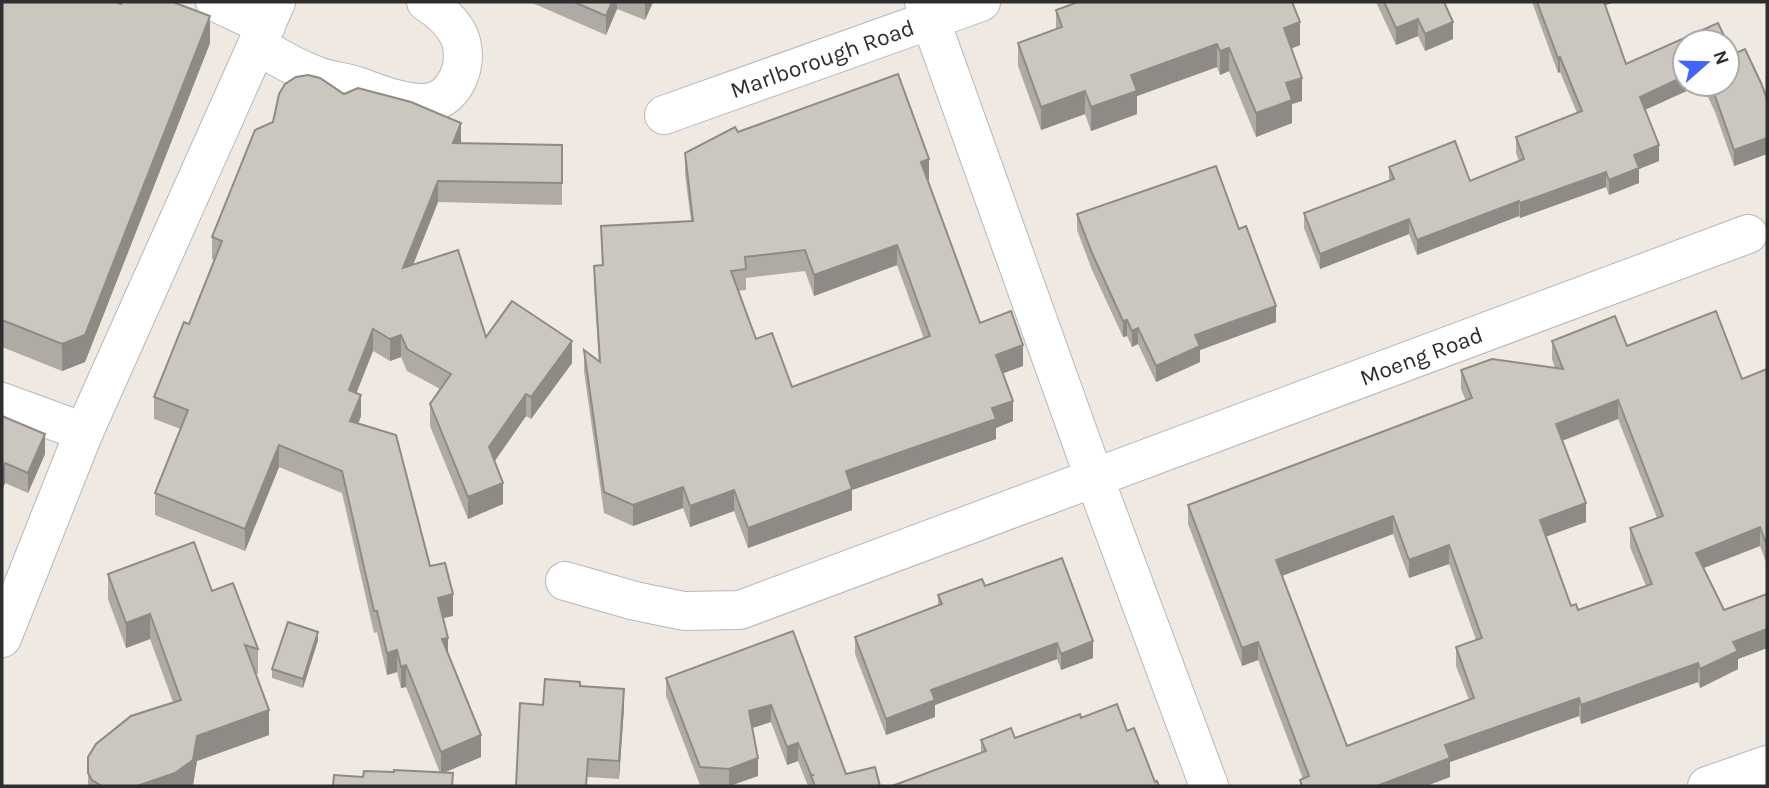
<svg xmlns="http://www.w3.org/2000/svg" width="1769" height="788" font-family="Karla,sans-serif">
<rect width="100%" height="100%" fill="#efe9e1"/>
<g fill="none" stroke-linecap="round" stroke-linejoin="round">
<!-- minor casing -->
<g stroke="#b4b7c1" stroke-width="40">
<g id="minor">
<path d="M215,2L266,26"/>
<path d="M924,2L1094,477L1209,786"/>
<path d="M257,45C278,58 297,69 320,77C332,81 345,82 357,86C377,93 398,102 420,103C455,106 473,60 457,32C450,20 437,9 426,2"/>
<path id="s1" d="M664,115L981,2"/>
<path d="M2,402L84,432"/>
<path id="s2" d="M565,581L635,601L684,611L740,610L1748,234"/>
<path d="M2,638L84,432L276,2"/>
<path d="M1707,786L1767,765"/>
</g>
</g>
<!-- minor -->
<use href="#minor" stroke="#fff" stroke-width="38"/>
</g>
<!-- wall -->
<g fill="#afaba4" fill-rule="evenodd">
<path d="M2,2L210,43L85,362L62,371L2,347Z"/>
<path d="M530,2H653L645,20L617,9L606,35Z"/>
<path d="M1376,2H1444L1453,39L1425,51L1418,36L1396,45Z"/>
<path d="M1532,2H1615L1605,5L1626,64L1685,84H1727L1732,55L1767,99V154L1734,166L1715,112L1702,84L1645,110L1659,161L1639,169V183L1609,195L1606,187L1520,218L1519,216L1417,255L1409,234L1320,269L1304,228V213L1389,181V167L1470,181L1519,161L1516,153V137L1577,113L1560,72L1558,73Z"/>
<path d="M1056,10L1300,45L1291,49L1302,101L1292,104V123L1256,137L1229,71L1220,75L1217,67L1137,96V114L1091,131L1085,114L1041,130L1018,66V43L1056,29Z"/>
<path d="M344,94L461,143L562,145V205L438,202L413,265L486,337L572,363L531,419L526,416L495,461L503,504L468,519L430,426V404L440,389L407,371L401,357L390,361L373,351L356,393L361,416L358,424L430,566L453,616L443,618L448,654L481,757L442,773L453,786L363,777L394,772L440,773L406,687L401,688L397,672L387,675L377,632L374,633L342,493L279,467L245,551L155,515V493L181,429L154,419V397L189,324L214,260L212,259V237Z"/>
<path d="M738,132L929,180H928L980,323L1023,366L1003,373L1013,421L996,428V439L852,490V510L748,548L734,511L690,527L683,508L633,526L604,513L584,371V350L599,361L594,286V266L602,265L601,226L691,221L685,174V153ZM897,265L924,339L792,387L756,339L738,291L746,290V278L805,271L814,296Z"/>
<path d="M1077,214L1239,229L1276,322L1200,350V362L1156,382L1138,344L1132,347L1127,336L1123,337L1092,270L1077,230Z"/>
<path d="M1552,341L1627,346L1742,379L1767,369V565L1760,546L1703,568L1724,610L1767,594V648L1738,659V669L1700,688L1698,682L1581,724L1579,716L1450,762V777L1426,786H1300V780L1303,779L1258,660L1242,666L1188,524V505L1466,401L1461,389V370L1555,368L1552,359ZM1618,419L1657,518L1630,528V547L1646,586L1578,610L1571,606L1546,536L1586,522L1562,441ZM1393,534L1409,578L1449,564L1476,640L1456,647V666L1469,700L1347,746L1282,576Z"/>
<path d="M2,416L45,454L28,493L5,483L2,491Z"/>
<path d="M108,574L212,591L258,649V674L256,673L269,735L197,761L193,785L191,786H88V757L173,702L150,639L126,648L108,599Z"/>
<path d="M985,586L1093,658L1061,670L1057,659L935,705V717L886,735L855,654V637L938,605V595Z"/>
<path d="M793,631L846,774L880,786H808L798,761L787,765L771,722L752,728L758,776L730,786L700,785L666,696V678Z"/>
<path d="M318,640L303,688L272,678V669Z"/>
<path d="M580,687L624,707L619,779L588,777L543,705Z"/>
<path d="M1081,718L1127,731L1155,782L981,752V740L1015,738Z"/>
</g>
<!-- shaded-wall -->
<g fill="#8e8b86">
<path d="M612,2H617V9L606,35V16Z"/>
<path d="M645,2H653L645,20Z"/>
<path d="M1600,2H1615L1600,7Z"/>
<path d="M210,16V43L85,362L62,371V344Z"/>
<path d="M1418,19V36L1396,45V28Z"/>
<path d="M1300,22V45L1284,51V28Z"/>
<path d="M1453,22V39L1425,51V34Z"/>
<path d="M1217,44V67L1137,96V114L1091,131V107L1131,75Z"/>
<path d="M1229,48V71L1220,75V51Z"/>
<path d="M1560,57V72L1558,73V58Z"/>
<path d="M1685,76V84H1702L1640,112V97Z"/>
<path d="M1302,78V101L1292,104V123L1256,137V113L1286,83Z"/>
<path d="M1085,91V114L1041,130V107Z"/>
<path d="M461,123V144L453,143Z"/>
<path d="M1767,138V154L1734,166V150Z"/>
<path d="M1659,145V161L1639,169V183L1609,195V180L1634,155Z"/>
<path d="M929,159V180L921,183V162Z"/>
<path d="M1606,172V187L1520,218V203Z"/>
<path d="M438,181V202L403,290V268Z"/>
<path d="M1519,201V216L1417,255V240Z"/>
<path d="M1409,219V234L1320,269V254Z"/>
<path d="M897,245V265L814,296V275Z"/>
<path d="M1276,306V322L1200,350V362L1156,382V366L1195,335Z"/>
<path d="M1127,320V336L1123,337V321Z"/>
<path d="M1138,328V344L1132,347V331Z"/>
<path d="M373,329V351L349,412V390Z"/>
<path d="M401,335V357L390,361V339Z"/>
<path d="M572,341V363L531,419V397Z"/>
<path d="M1023,345V366L996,376V355Z"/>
<path d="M526,394V416L489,469V447Z"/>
<path d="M361,395V416L350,443V421Z"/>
<path d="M1618,400V419L1556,443V424Z"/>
<path d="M1013,401V421L996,428V439L852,490V510L748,548V528L846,471L992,408Z"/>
<path d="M45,434V454L28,493V473Z"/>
<path d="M279,445V467L245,551V529Z"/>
<path d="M5,463V483L2,491V471Z"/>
<path d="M503,483V504L468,519V497Z"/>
<path d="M683,487V508L633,526V505Z"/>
<path d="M734,490V511L690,527V506Z"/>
<path d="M1586,503V522L1540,539V520Z"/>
<path d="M1393,516V534L1276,578V560Z"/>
<path d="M1760,527V546L1696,571V553Z"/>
<path d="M1449,545V564L1409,578V560Z"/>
<path d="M453,594V616L438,619V598Z"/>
<path d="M150,614V639L126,648V623Z"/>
<path d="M1767,629V648L1738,659V669L1700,688V669L1733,642Z"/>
<path d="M318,632V640L303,688V679Z"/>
<path d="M448,638V660L442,639Z"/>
<path d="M1093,641V658L1061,670V654Z"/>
<path d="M1258,642V660L1242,666V648Z"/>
<path d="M1057,643V659L935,705V717L886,735V719L931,690Z"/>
<path d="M397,650V672L387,675V653Z"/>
<path d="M1698,663V682L1581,724V705Z"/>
<path d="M406,665V687L401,688V667Z"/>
<path d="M624,689V707L619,779V761Z"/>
<path d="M1579,698V716L1450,762V777L1426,786H1377L1445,745Z"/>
<path d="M771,705V722L749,729V711Z"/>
<path d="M269,710V735L197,761L193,785L191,786H137L197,736Z"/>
<path d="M481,735V757L441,774V752Z"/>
<path d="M798,743V761L787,765V747Z"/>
<path d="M758,758V776L729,786V769Z"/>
</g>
<!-- building -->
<g fill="#cbc7bf" stroke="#8e8b86" stroke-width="2" fill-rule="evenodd">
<path d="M2,2H115L121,4L122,2H173L210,16L85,335L62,344L2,320Z"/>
<path d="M574,2H612L606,16Z"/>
<path d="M1078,2H1292L1300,22L1284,28L1302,78L1286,83L1292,100L1256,113L1229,48L1220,51L1217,44L1131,75L1137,91L1091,107L1085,91L1041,107L1018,43L1062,27L1056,10Z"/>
<path d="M1384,2H1444L1453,22L1425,34L1418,19L1396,28Z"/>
<path d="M1537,2H1604L1626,64L1718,23L1727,42H1685V76L1640,97L1659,145L1634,155L1639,168L1609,180L1606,172L1520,203L1519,201L1417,240L1409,219L1320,254L1304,213L1394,179L1389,167L1455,141L1470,181L1524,159L1516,137L1582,111L1560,57L1558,58Z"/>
<path d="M1727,43L1732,55L1745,49L1761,83L1767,99V138L1734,150L1715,96L1709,84H1727Z"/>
<path d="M898,74L929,159L921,162L980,323L1011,311L1023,345L996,355L1013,401L992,408L996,419L846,471L852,489L748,528L734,490L690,506L683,487L633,505L604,492L584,350L600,362L594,266L603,265L601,226L693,221L685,153L735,127L738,132ZM897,245L930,336L792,387L772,333L756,339L731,271L746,269L745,257L805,250L814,275Z"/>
<path d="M308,75L320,78L344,94L358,88L411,102L461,123L453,143L562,145V183L438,181L403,268L458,250L486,337L512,301L572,341L531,397L526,394L489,447L503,483L468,497L430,404L451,374L407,349L401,335L390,339L373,329L349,390L361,395L350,421L396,435L430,566L445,563L453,594L438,598L448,638L442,639L481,735L441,752L406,665L401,667L397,650L387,653L377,611H374L342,471L279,445L245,529L155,493L188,410L154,397L184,322L189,324L222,241L212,237L255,130L273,122L279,94L285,84L296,77Z"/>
<path d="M1216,166L1239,229L1246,226L1276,306L1195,335L1200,346L1156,366L1138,328L1132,331L1127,320L1123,321L1092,253L1077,214Z"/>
<path d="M1716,311L1742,379L1767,369V546L1760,527L1696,553L1724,610L1767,594V629L1733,642L1738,651L1700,669L1698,663L1581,705L1579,698L1445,745L1450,758L1377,786H1302L1300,780L1309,776L1258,642L1242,648L1188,505L1472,398L1461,370L1492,359L1563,369L1552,341L1615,316L1627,346ZM1618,400L1663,516L1630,528L1652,584L1578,610L1576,604L1571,606L1540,520L1586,503L1556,424ZM1393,516L1409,560L1449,545L1482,638L1456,647L1474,698L1347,746L1276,560Z"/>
<path d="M2,416L45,434L28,473L5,463L2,471Z"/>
<path d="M194,542L212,591L233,583L258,649L245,645L269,710L197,736L193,760L175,773L137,786H102L92,780L88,773V757L96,744L131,716L181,700L150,614L126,623L108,574Z"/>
<path d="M1062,558L1093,641L1061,654L1057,643L931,690L935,700L886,719L855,637L942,604L938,595L982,579L985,586Z"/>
<path d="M288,622L318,632L303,679L272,669Z"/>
<path d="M793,631L846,774L875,767L880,786H815L811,776L814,775H811L798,743L787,747L771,705L749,711L758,758L729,769L700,767L666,678Z"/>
<path d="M545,679L580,682V686L624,689L619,761L588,759L586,786H516L520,703L543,705Z"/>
<path d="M1117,704L1127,731L1134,728L1155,782L1157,781L1159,786H892L986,751L981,740L1011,728L1015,738L1080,714L1081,718Z"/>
<path d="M394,770L453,773L452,786H333L334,775L363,777L364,771L394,772Z"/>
</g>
<g text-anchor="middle" stroke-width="5" stroke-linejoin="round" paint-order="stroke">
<!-- street labels -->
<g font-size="23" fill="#2e2e2e" stroke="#fff">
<text dy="8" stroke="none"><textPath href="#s1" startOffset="168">Marlborough Road</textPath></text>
<text dy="8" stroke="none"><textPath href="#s2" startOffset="906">Moeng Road</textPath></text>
</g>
</g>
<!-- border -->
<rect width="1769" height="788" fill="none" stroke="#2e2e2e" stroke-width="7"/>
<!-- north arrow -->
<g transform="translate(1706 63) rotate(70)"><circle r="33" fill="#ffffff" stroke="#ababab" stroke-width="2"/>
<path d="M0-5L12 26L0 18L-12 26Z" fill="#4264fb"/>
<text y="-10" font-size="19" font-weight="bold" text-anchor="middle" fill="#2e2e2e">N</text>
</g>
</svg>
